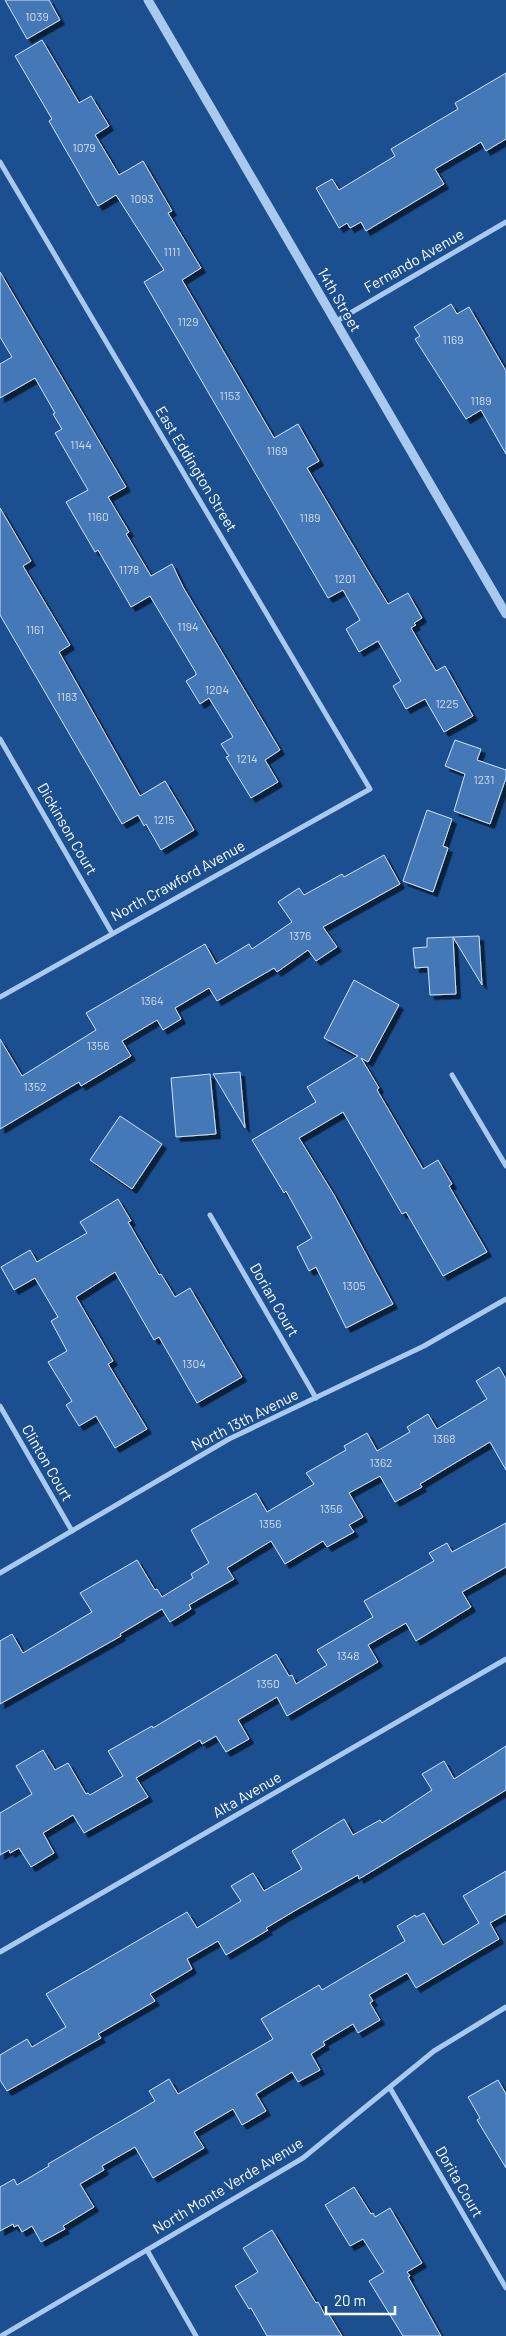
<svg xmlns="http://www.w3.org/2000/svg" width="506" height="2336" font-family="Barlow,sans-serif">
<defs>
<filter id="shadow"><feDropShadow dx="4.5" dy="4.5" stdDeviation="0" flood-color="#0009"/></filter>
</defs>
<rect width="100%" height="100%" fill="#1b4f8f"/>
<!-- building -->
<g fill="#4478b7" stroke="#cfe3fa" filter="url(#shadow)">
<path d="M5,0H49L60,20L27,39Z"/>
<path d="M42,40L79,103L91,96L109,126L95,135L119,175L143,161L172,211L168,213L201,268L182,280L274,438L298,424L319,461L307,468L359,556L388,604L408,593L422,618L414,623L416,625L411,628L436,671L445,666L473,716L444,732L425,699L406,709L393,686L401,681L378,641L359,652L346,629L360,620L343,590L328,598L144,282L164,270L116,195L98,206L49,121L52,119L15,56Z"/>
<path d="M506,73V139L486,151L481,142L435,169L444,184L366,231L361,222L350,228L347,223L339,228L316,188L332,179L339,190L395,156L391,149L458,109L455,103Z"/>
<path d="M0,272L126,487L108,497L129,532L126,534L151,576L172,564L183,587L280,750L265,760L278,782L251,798L226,757L229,756L221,744L233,737L209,698L200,704L186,681L196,675V673L150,596L131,607L98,550L95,552L66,502L88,490L55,433L62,429L53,414L55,413L35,378L0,398V364L12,357L0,337Z"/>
<path d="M451,304L457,314L469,307L506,371V454L481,410L466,419L415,339L420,336L414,327Z"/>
<path d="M0,508L31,561L23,566L70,645L59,652L140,796L165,781L194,830L161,850L146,824L144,826L138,815L122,824L0,615Z"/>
<path d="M455,740L481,749L477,760L506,770V778L490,824L454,811L465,774L445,766Z"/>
<path d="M427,810L452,819L443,846L448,848L433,892L403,881Z"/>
<path d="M384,855L400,884L323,927L337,947L316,961L308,950L277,972L274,968L217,1001L209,988L175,1008L181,1019L163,1030L157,1020L122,1041L131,1056L81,1086L79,1082L0,1129V1039L22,1076L96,1030L86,1013L205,944L216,964L249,944L252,949L292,922L278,902L299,888L304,895L342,874L344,877Z"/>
<path d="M479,936L482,985L453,937Z"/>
<path d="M453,937L456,994L430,995L428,967L415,968L413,948L427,947V938Z"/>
<path d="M354,980L399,1005L368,1062L361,1058L379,1088L377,1090L423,1169L438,1160L452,1184L449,1186L487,1252L443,1276L406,1212L402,1214L343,1112L299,1138L334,1195L393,1304L346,1328L316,1267L309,1271L297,1247L312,1238L286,1191L284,1193L252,1140L316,1102L307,1087L358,1056L324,1038Z"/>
<path d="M240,1072L245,1128L213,1074Z"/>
<path d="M210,1074L216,1134L176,1137L171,1078Z"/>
<path d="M120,1116L162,1144L132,1189L90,1160Z"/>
<path d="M118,1199L131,1221L128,1222L159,1275L161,1274L175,1297L190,1288L242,1377L197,1403L159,1337L154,1340L115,1272L76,1297L113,1361L108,1364L147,1429L115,1448L96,1416L79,1426L66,1405L72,1401L48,1362L67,1351L51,1321L58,1317L35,1278L14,1290L1,1267L30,1250L37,1262L87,1233L80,1222Z"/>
<path d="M499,1367L506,1379V1470L490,1442L420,1484L422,1487L395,1502L380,1476L349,1493L363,1517L349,1525L354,1532L327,1547L323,1541L285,1564L271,1541L227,1568L234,1579L189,1605L191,1609L170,1622L162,1609L120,1634L121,1636L0,1704V1641L12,1634L23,1653L92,1612L80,1593L137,1560L155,1590L157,1589L162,1597L193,1578L191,1574L209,1563L191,1530L256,1493L267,1512L314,1484L306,1473L346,1450L344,1446L367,1433L377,1451L410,1432L407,1427L428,1414L437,1429L487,1399L476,1381Z"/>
<path d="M506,1523V1567L462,1592L471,1607L416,1641L406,1623L368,1645L378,1662L287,1716L277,1697L238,1720L249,1739L226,1752L216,1736L202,1744L200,1740L136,1778L148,1797L84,1833L73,1815L43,1833L54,1853L31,1867L19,1848L10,1853L9,1850L0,1855V1813L32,1794L16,1766L43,1750L55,1770L68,1763L86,1794L88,1793L90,1795L123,1776L108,1751L152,1726L153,1728L276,1654L289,1676L292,1675L296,1684L327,1665L317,1650L373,1617L364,1601L434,1561L429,1553L447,1543L452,1552Z"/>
<path d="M506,1746V1790L359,1879L358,1875L296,1910L266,1928L268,1930L226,1955L218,1941L187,1959L192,1969L150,1994L155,2001L98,2034L101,2038L7,2091L0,2080V2055L27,2039L32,2047L66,2027L46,1994L187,1912L197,1928L241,1901L231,1886L253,1873L264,1891L302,1869L292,1851L344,1819L353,1835L380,1820L382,1823L432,1790L422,1774L444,1761L454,1779Z"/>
<path d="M506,1871V1914L490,1923L499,1939L416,1988L407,1973L369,1995L373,2001L370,2003L380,2020L358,2033L353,2024L323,2042L325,2045L311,2054L320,2070L298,2082L292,2072L256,2094L266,2111L242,2125L233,2109L194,2132L204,2148L153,2178L135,2147L102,2166L104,2170L80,2184L94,2207L63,2226L65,2229L41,2242L32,2226L22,2232L18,2225L14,2227L13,2224L0,2231V2187L14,2179L17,2185L49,2166L48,2164L155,2101L149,2091L169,2079L178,2094L273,2039L261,2019L319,1985L322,1990L405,1941L397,1926L415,1915L416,1917L424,1913L443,1945L479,1923L463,1896Z"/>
<path d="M498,2080L506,2094V2168L477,2120L480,2118L468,2097Z"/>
<path d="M354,2187L371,2214L373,2213L375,2217L390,2208L422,2263L407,2272L410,2276L408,2277L441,2336H403L369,2281L384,2272L363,2239L350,2246L325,2205Z"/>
<path d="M272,2230L316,2303L318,2302L325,2315L328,2313L342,2336H267L251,2308L249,2309L235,2286L258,2272L243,2248Z"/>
</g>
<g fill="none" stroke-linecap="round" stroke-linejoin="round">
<!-- minor -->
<g stroke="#a9c9ee" stroke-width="5">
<path d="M0,162L370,789L0,997"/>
<path d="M335,322L506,222"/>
<path d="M0,739L112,933"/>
<path d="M452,1075L506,1166"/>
<path d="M210,1215L316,1398"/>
<path d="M0,1406L72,1531"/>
<path d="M0,1573L229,1439L424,1346L506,1299"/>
<path d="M0,1952L506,1659"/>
<path d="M390,2088L506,2288"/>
<path d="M147,2250L196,2336"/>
<path d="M1,2336L303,2158L434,2051L506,2007"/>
</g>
<!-- tertiary -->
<path stroke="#a9c9ee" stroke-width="9" d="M148,0L506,614"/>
</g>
<g text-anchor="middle" stroke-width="4" stroke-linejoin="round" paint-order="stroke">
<!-- number labels -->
<g font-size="12" fill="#d0dded">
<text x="37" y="21">1039</text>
<text x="84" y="152">1079</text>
<text x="142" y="203">1093</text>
<text x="172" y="256">1111</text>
<text x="188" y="326">1129</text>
<text x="453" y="344">1169</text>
<text x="230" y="400">1153</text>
<text x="481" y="405">1189</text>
<text x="81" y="449">1144</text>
<text x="277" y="455">1169</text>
<text x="98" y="521">1160</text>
<text x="310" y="522">1189</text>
<text x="129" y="574">1178</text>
<text x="345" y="583">1201</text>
<text x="188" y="631">1194</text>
<text x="35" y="634">1161</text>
<text x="217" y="694">1204</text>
<text x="67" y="701">1183</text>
<text x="447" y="708">1225</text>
<text x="247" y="763">1214</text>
<text x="484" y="784">1231</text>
<text x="164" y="824">1215</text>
<text x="300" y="940">1376</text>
<text x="152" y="1005">1364</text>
<text x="98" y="1050">1356</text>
<text x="35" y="1091">1352</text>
<text x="354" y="1290">1305</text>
<text x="194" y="1368">1304</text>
<text x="444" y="1443">1368</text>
<text x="381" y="1467">1362</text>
<text x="331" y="1513">1356</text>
<text x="270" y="1528">1356</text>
<text x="348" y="1660">1348</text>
<text x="268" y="1688">1350</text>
</g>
<!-- street labels -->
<g font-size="15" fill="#fff" stroke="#1b4f8f">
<text transform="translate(414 261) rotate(-30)" y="5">Fernando Avenue</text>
<text transform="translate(339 300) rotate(60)" y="5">14th Street</text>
<text transform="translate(196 469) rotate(59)" y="5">East Eddington Street</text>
<text transform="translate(67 829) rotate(60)" y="5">Dickinson Court</text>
<text transform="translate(178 881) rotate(-29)" y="5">North Crawford Avenue</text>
<text transform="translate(274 1300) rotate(60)" y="5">Dorian Court</text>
<text transform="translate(245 1420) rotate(-27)" y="5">North 13th Avenue</text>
<text transform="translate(47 1463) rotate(60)" y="5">Clinton Court</text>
<text transform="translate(247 1795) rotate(-30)" y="5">Alta Avenue</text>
<text transform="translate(459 2182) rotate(60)" y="5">Dorita Court</text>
<text transform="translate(228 2186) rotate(-31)" y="5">North Monte Verde Avenue</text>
</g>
</g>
<!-- scale -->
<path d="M326 2306v8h69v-8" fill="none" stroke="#ffffff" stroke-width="2.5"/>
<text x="334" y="2306" font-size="15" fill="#ffffff" stroke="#1b4f8f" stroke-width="4" paint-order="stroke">20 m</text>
</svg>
